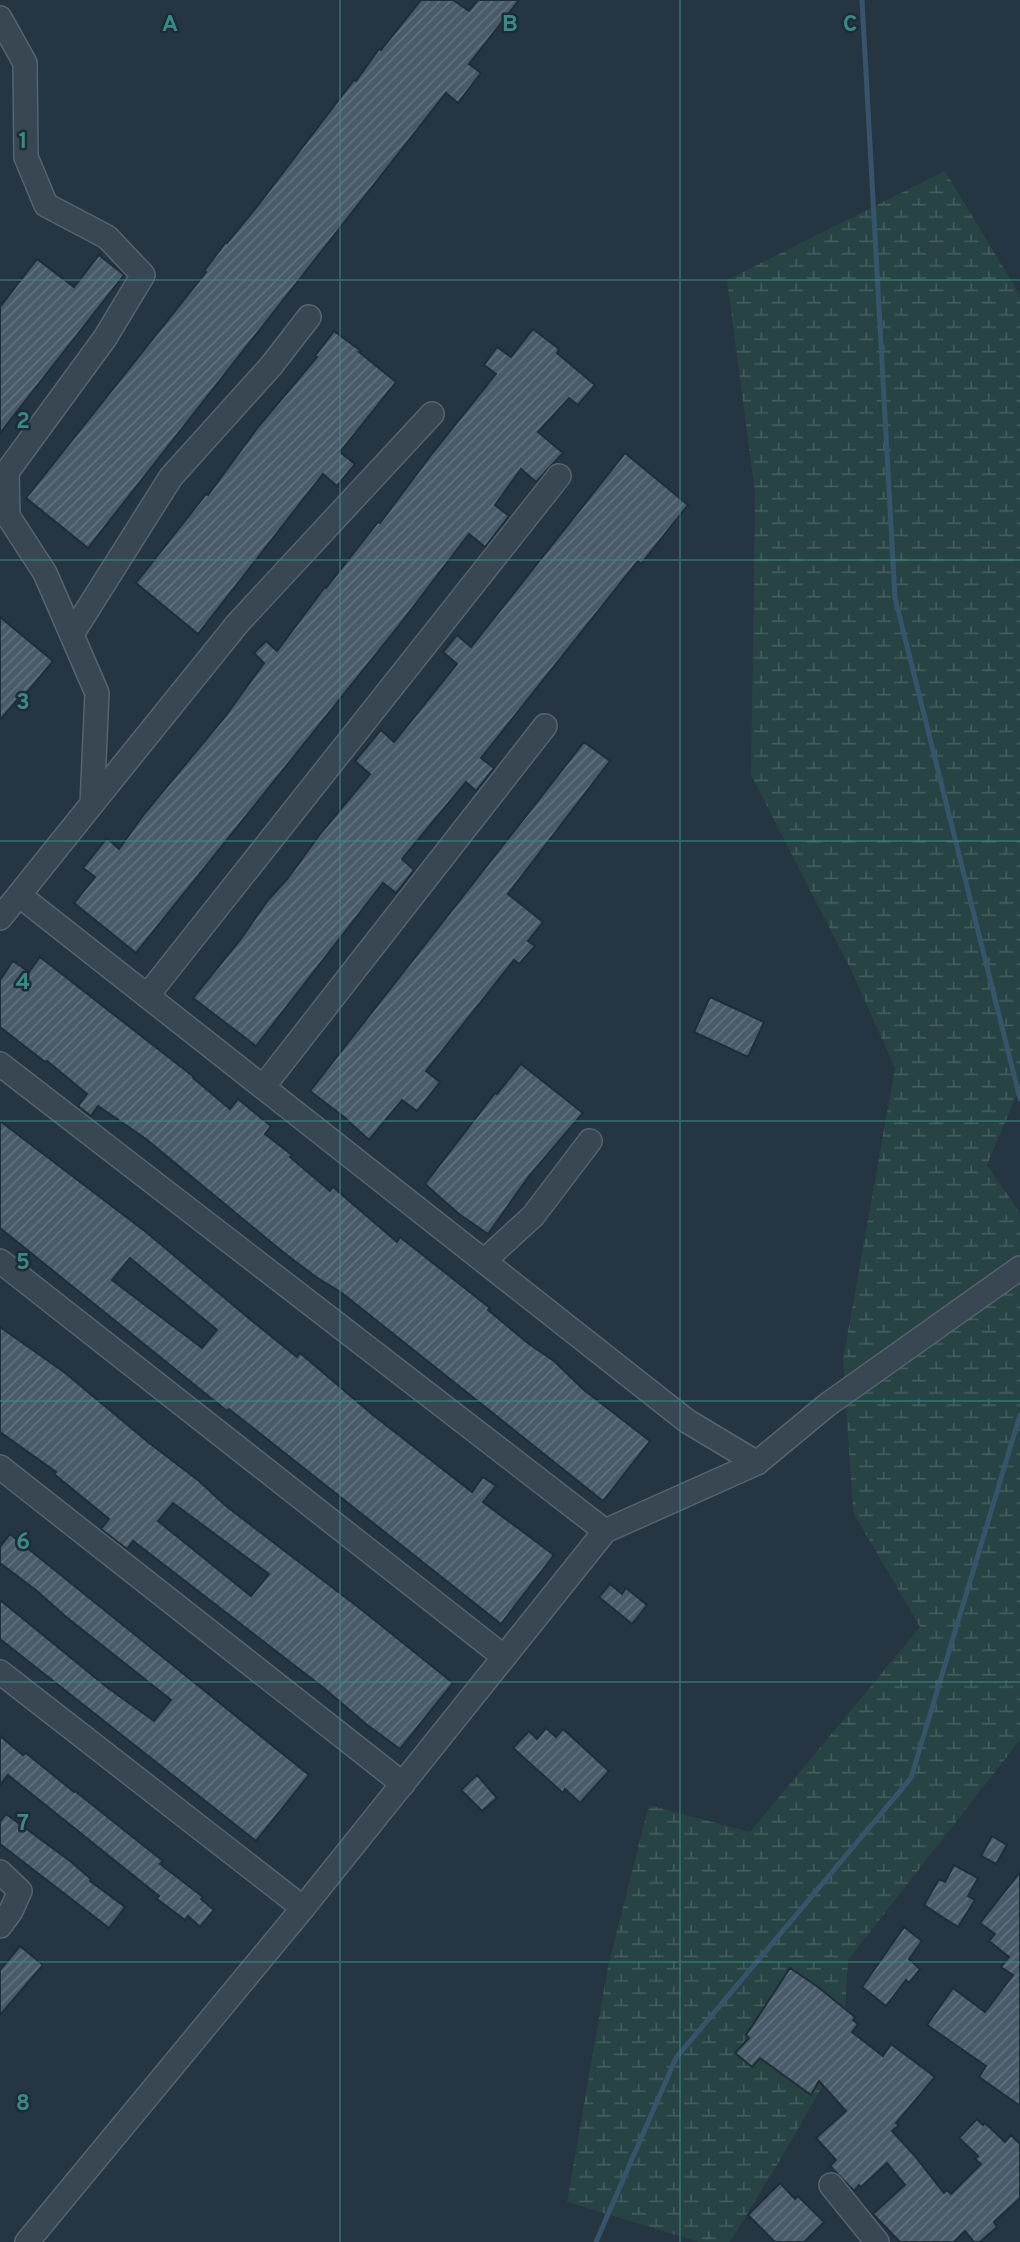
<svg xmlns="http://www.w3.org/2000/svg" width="1020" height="2242" font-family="Overpass,sans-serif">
<defs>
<pattern id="wetland-marsh" width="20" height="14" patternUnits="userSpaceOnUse" patternTransform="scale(1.75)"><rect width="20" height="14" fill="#274343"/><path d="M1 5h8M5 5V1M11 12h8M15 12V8" fill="none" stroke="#445c5d"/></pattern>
<pattern id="building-hatch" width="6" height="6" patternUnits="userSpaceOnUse" patternTransform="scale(1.75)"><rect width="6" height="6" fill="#495b68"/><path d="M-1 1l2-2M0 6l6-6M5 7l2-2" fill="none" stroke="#61717c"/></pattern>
</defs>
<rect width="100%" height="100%" fill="#253542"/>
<!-- wetland -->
<path fill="url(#wetland-marsh)" d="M945,171L1020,295V1087L987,1165L1020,1213V1740L848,1960L843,2050L786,2150L730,2242H699L567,2202L608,1966L649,1805L750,1832L920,1627L853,1512L843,1360L895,1068L852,972L751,775L755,494L727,280Z"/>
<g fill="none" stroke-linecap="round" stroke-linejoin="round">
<!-- stream -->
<g stroke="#38546a" stroke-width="5">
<path d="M862,0L895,598L1020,1099"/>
<path d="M596,2242L676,2058L911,1778L1020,1415"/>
</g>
</g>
<!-- building -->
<g fill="url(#building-hatch)" stroke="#202e39" stroke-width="2" fill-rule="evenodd">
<path d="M421,0H453L469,11L478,0H519L469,64L481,73L458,103L446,93L88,548L26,498L206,272L204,271L226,242L227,243L259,204L354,80L356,81L379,49L381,50Z"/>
<path d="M99,255L124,275L0,433V307L37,259L74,287Z"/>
<path d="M533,329L559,349L557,353L595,385L578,405L569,398L538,432L563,453L536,482L521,469L495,505L509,516L485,547L469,534L397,628L136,953L74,903L95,877L83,868L107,838L119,849L144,814L224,718L264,663L254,653L266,641L277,651L325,587L326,588L378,522L380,523L434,451L496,374L484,365L497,347L511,357Z"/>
<path d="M334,331L361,351L359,352L396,382L340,452L355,464L337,486L323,474L198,634L136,583L206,494L208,495L258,427L317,357L315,356Z"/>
<path d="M625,453L688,505L641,564L638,561L481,758L494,768L476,791L466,782L402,859L414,870L396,893L383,883L256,1046L193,998L240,940L268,900L288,878L320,834L370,774L355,761L381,730L394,742L457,664L443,652L457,635L471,647Z"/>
<path d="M0,617L53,661L24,696L22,694L0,720Z"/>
<path d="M584,742L610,761L508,894L543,922L528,941L535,946L519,964L514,960L426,1071L440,1082L417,1111L402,1100L369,1140L344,1117L310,1091Z"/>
<path d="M40,957L194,1077L193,1078L230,1109L238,1099L271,1126L265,1134L292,1155L290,1157L330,1191L333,1187L397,1242L400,1237L490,1308L488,1310L529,1344L554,1361L584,1390L650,1441L603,1501L342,1293L316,1277L283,1252L146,1139L98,1106L91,1116L78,1106L87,1094L47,1061L45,1062L0,1027V980L13,961L29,972Z"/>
<path d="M710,997L764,1022L748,1057L694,1032Z"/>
<path d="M521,1064L583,1113L529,1176L488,1234L459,1214L425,1184L495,1093L497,1094Z"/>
<path d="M0,1121L146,1232L251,1320L297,1357L300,1353L373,1415L472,1492L483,1477L496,1486L483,1502L554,1555L501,1624L229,1409L227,1411L0,1228ZM130,1258L217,1330L202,1348L112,1280Z"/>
<path d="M0,1327L64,1372L148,1442L199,1481L226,1506L362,1610L453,1683L400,1749L366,1724L325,1689L133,1541L127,1549L101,1529L109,1519L54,1474L56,1472L0,1432ZM173,1503L269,1574L251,1596L158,1521Z"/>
<path d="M10,1534L309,1775L256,1841L0,1639V1600L108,1688L154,1721L171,1700L65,1616L37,1591L0,1563V1547Z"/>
<path d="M610,1584L622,1594L626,1588L647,1605L632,1624L599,1597Z"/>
<path d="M546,1728L556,1737L563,1729L609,1771L580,1803L565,1789L563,1793L513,1748L529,1731L537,1739Z"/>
<path d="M0,1736L23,1755L26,1753L74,1792L75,1791L134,1838L163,1861L160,1864L203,1897L201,1899L214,1910L200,1927L188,1916L185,1920L157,1899L159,1896L8,1775L0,1785Z"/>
<path d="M477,1775L497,1798L482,1811L461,1790Z"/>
<path d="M6,1814L70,1861L91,1879L90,1881L125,1907L109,1928L0,1844V1822Z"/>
<path d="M992,1836L1007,1845L996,1864L981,1856Z"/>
<path d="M954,1865L978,1878L968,1896L975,1900L958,1927L924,1905L939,1879L945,1882Z"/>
<path d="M1020,1872V2106L979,2077L986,2066L927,2025L953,1988L985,2012L1013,1975L1001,1967L1009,1957L989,1941L995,1934L980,1923Z"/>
<path d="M904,1927L922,1941L909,1959L920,1969L909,1983L906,1980L886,2006L862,1987Z"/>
<path d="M20,1946L43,1965L0,2015V1970Z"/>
<path d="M790,1968L818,1987L855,2017L853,2020L858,2024L852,2032L883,2056L891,2044L935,2077L896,2123L899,2125L892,2131L914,2155L944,2193L947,2190L951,2194L981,2164L975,2159L978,2156L959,2138L977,2119L983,2125L985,2123L1005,2142L1011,2135L1020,2144V2198L994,2222L997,2227L980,2242H974L965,2231L954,2242H900L873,2214L905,2185L887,2163L861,2187L859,2185L854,2191L830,2166L836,2160L816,2138L846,2111L819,2081L811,2095L760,2058L752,2067L735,2053L749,2038L746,2035Z"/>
<path d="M780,2183L795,2199L798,2196L824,2222L804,2242H775L748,2215Z"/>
</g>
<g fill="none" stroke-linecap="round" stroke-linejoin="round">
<!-- street casing -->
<g stroke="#57646f" stroke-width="26">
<g id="street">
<path d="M0,18L25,63L26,157L46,205L107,237L143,275L105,338L7,472L8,516L45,573L97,693L92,804L19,895L687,1421L757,1463"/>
<path d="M72,634L171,477L271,366L309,317"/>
<path d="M92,804L238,623L432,414"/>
<path d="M0,918L19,895"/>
<path d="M147,996L559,476"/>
<path d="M0,1064L605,1531"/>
<path d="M263,1087L545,726"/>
<path d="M0,1261L504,1657"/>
<path d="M484,1261L533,1216L590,1141"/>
<path d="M0,1467L403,1784"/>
<path d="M0,1672L303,1908"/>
<path d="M0,1872L20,1891L11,1911L0,1926"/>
<path d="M831,2185L877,2242"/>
<path d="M27,2242L303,1908L605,1531L757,1463L827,1405L1020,1268"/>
</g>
</g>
<!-- street -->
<use href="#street" stroke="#394752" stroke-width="23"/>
</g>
<!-- grid -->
<path fill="none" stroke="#398986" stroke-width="2" stroke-opacity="0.55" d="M340,0V2242M680,0V2242M0,280H1020M0,560H1020M0,841H1020M0,1121H1020M0,1401H1020M0,1682H1020M0,1962H1020"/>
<g font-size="23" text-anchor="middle" font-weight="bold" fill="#398986" stroke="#1e2c37" stroke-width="5" stroke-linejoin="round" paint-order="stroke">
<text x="170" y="31">A</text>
<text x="510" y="31">B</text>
<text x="850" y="31">C</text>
<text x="23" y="148">1</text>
<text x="23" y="428">2</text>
<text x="23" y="709">3</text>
<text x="23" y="989">4</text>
<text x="23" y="1269">5</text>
<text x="23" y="1549">6</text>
<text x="23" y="1830">7</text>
<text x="23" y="2110">8</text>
</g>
</svg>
